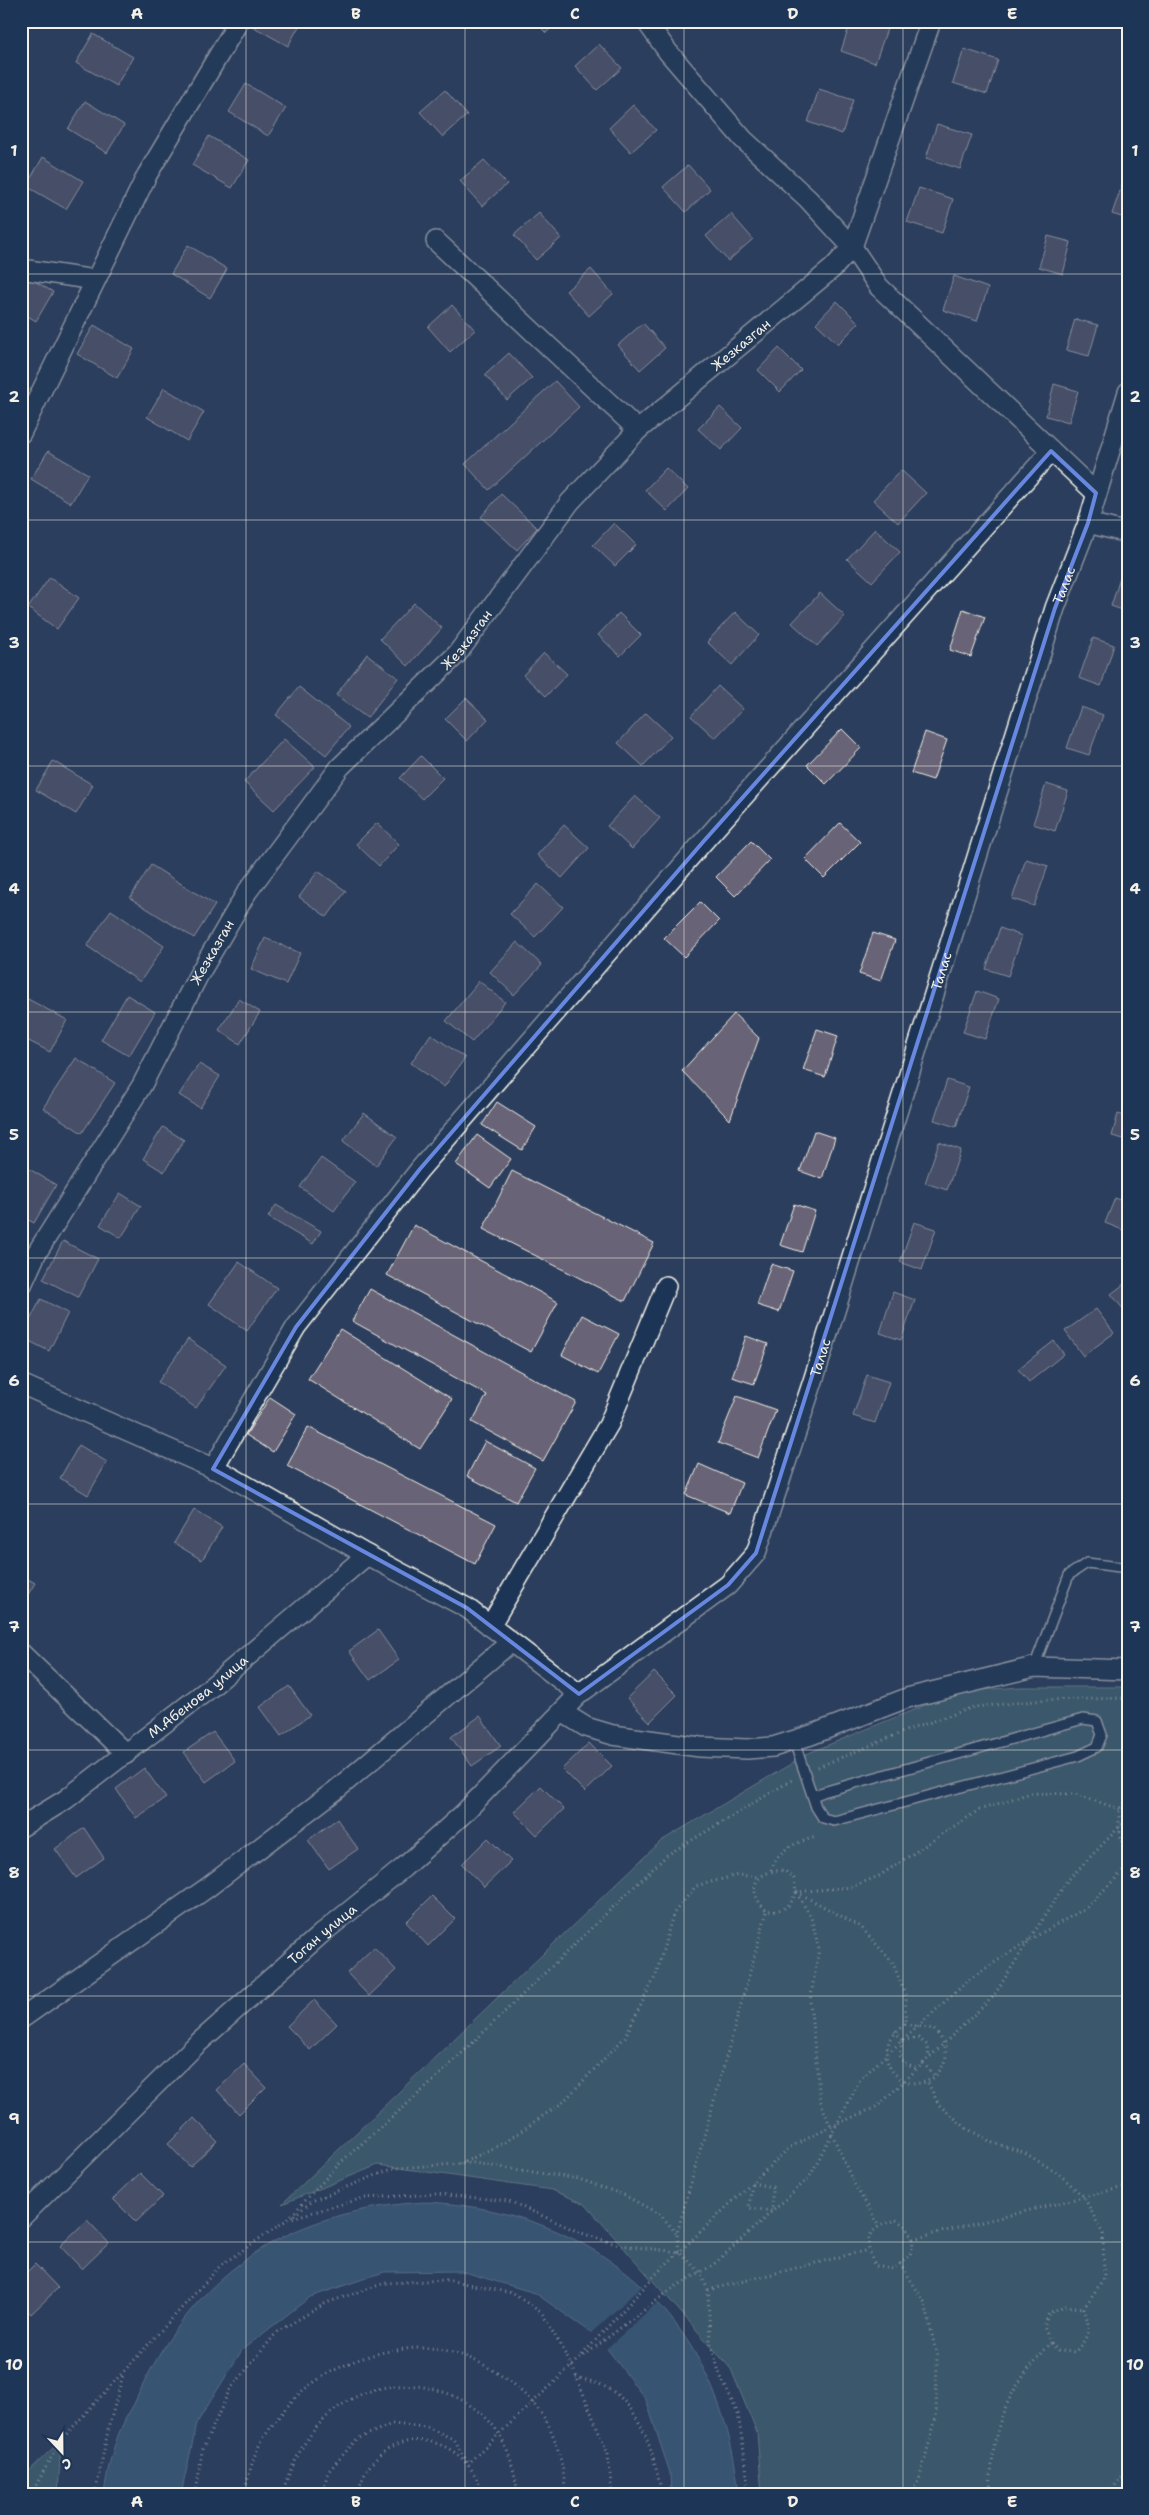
<svg xmlns="http://www.w3.org/2000/svg" width="1149" height="2515" font-family="'Shantell Sans',sans-serif">
<rect width="100%" height="100%" fill="#2c3e5d"/>
<filter id="ink" filterUnits="userSpaceOnUse"><feTurbulence type="fractalNoise" baseFrequency=".02" numOctaves="2"/><feDisplacementMap in="SourceGraphic" scale="10" xChannelSelector="R" yChannelSelector="G"/><feConvolveMatrix kernelMatrix="1 2 1 2 8 2 1 2 1" color-interpolation-filters="sRGB"/></filter>
<g filter="url(#ink)">
<!-- green -->
<g fill="#4e777b" stroke="#a1b4b2">
<path d="M1020,1687H1128V2494H762L757,2433L731,2369L585,2204L552,2190L378,2165L282,2204L661,1841L811,1752L957,1692Z"/>
<path d="M61,2440L58,2494H21V2479Z"/>
</g>
<!-- water -->
<path fill="#456f8d" stroke="#8ba3b1" d="M427,2202C600,2211 721,2319 739,2494H671L670,2473L646,2400L599,2338L535,2293L461,2271L384,2272L310,2297L242,2350L197,2423L181,2494H104C107,2471 113,2445 123,2424C126,2417 130,2411 134,2404C191,2275 285,2209 427,2202Z"/>
<!-- pier -->
<path fill="#2c3e5d" d="M643,2285L659,2301L605,2350L590,2334Z"/>
<!-- building -->
<g fill="#686376" stroke="#f4f1e8">
<path d="M255,21H302L288,46L252,26Z"/>
<path d="M535,21H559L546,33Z"/>
<path d="M851,21H864L887,29L875,63L841,51Z"/>
<path d="M93,34L133,57L116,86L76,63Z"/>
<path d="M599,44L622,68L597,90L575,66Z"/>
<path d="M964,49L998,60L987,94L953,83Z"/>
<path d="M246,84L286,108L268,136L229,112Z"/>
<path d="M819,89L853,100L842,134L808,122Z"/>
<path d="M445,90L467,115L443,137L420,112Z"/>
<path d="M85,101L124,125L107,153L68,129Z"/>
<path d="M633,105L656,130L631,152L609,128Z"/>
<path d="M937,124L972,135L960,169L926,158Z"/>
<path d="M209,136L249,160L232,188L192,165Z"/>
<path d="M43,157L83,181L66,209L26,186Z"/>
<path d="M484,160L507,184L482,206L460,181Z"/>
<path d="M688,165L710,189L686,212L663,187Z"/>
<path d="M1126,173L1128,174V219L1112,214Z"/>
<path d="M919,188L953,199L942,233L907,222Z"/>
<path d="M539,213L561,238L536,260L514,235Z"/>
<path d="M731,214L753,239L728,261L706,236Z"/>
<path d="M1048,236L1071,242L1063,274L1039,267Z"/>
<path d="M188,245L227,269L210,298L171,274Z"/>
<path d="M591,269L613,294L589,316L566,291Z"/>
<path d="M21,273L53,292L36,321L21,312Z"/>
<path d="M954,276L988,288L977,321L943,310Z"/>
<path d="M837,301L859,323L838,344L816,323Z"/>
<path d="M452,305L475,330L450,352L428,327Z"/>
<path d="M1075,319L1098,325L1089,356L1066,350Z"/>
<path d="M643,323L665,348L640,370L618,345Z"/>
<path d="M94,325L134,349L117,378L77,354Z"/>
<path d="M779,348L801,370L780,392L758,370Z"/>
<path d="M509,353L532,378L507,400L485,375Z"/>
<path d="M555,381L579,407L489,490L465,464Z"/>
<path d="M1054,384L1078,391L1069,422L1046,416Z"/>
<path d="M164,388L204,412L187,441L147,417Z"/>
<path d="M720,407L742,428L721,450L698,429Z"/>
<path d="M48,451L88,474L71,503L31,479Z"/>
<path d="M666,468L688,489L667,511L645,490Z"/>
<path d="M901,470L926,493L898,523L873,500Z"/>
<path d="M501,494L537,528L517,550L481,517Z"/>
<path d="M614,523L636,545L615,566L593,545Z"/>
<path d="M875,529L900,552L872,582L847,559Z"/>
<path d="M1124,566L1128,567V612L1111,606Z"/>
<path d="M50,577L79,598L57,629L28,608Z"/>
<path d="M820,593L845,616L817,646L792,623Z"/>
<path d="M414,603L442,628L408,666L380,639Z"/>
<path d="M963,609L985,617L971,657L950,650Z"/>
<path d="M735,612L759,635L732,665L707,642Z"/>
<path d="M619,613L641,635L620,656L598,635Z"/>
<path d="M1093,638L1114,645L1101,686L1079,678Z"/>
<path d="M544,653L567,674L546,696L523,675Z"/>
<path d="M367,654L398,678L367,718L336,695Z"/>
<path d="M718,686L743,709L715,738L691,716Z"/>
<path d="M299,687L349,727L326,755L276,715Z"/>
<path d="M466,698L488,719L467,741L445,719Z"/>
<path d="M1081,707L1103,715L1089,755L1067,748Z"/>
<path d="M646,713L671,736L643,766L618,743Z"/>
<path d="M842,729L861,748L826,784L807,765Z"/>
<path d="M925,732L947,740L933,780L911,773Z"/>
<path d="M284,739L315,767L274,810L244,782Z"/>
<path d="M421,756L443,778L422,799L400,778Z"/>
<path d="M53,761L93,785L76,814L36,790Z"/>
<path d="M1046,784L1068,791L1055,831L1033,824Z"/>
<path d="M635,796L660,818L632,849L607,826Z"/>
<path d="M377,823L399,844L379,866L356,844Z"/>
<path d="M840,823L860,842L824,878L805,859Z"/>
<path d="M564,825L589,848L562,878L537,855Z"/>
<path d="M751,841L770,860L735,896L716,877Z"/>
<path d="M1026,859L1048,866L1034,906L1012,899Z"/>
<path d="M151,865L215,905L194,938L130,898Z"/>
<path d="M318,871L346,891L327,917L299,897Z"/>
<path d="M538,884L563,907L535,937L510,914Z"/>
<path d="M700,902L719,921L684,957L664,938Z"/>
<path d="M111,910L164,946L140,982L87,946Z"/>
<path d="M1000,928L1022,936L1008,976L986,969Z"/>
<path d="M873,933L895,940L881,981L859,974Z"/>
<path d="M265,938L300,953L286,984L251,969Z"/>
<path d="M517,942L542,965L514,995L490,972Z"/>
<path d="M479,981L505,1002L472,1042L446,1021Z"/>
<path d="M977,991L999,999L985,1039L963,1032Z"/>
<path d="M127,995L155,1012L129,1056L101,1040Z"/>
<path d="M26,998L67,1020L50,1052L21,1037V1007Z"/>
<path d="M239,999L260,1012L240,1044L219,1030Z"/>
<path d="M734,1014L759,1038L730,1120L682,1071Z"/>
<path d="M817,1029L838,1036L825,1077L803,1070Z"/>
<path d="M431,1034L465,1058L444,1087L411,1063Z"/>
<path d="M76,1058L115,1083L82,1133L43,1108Z"/>
<path d="M199,1064L220,1076L200,1108L179,1095Z"/>
<path d="M947,1080L969,1087L956,1127L934,1120Z"/>
<path d="M497,1102L536,1127L522,1150L482,1125Z"/>
<path d="M364,1113L397,1137L376,1166L343,1141Z"/>
<path d="M1118,1114L1128,1117V1140L1112,1136Z"/>
<path d="M163,1127L184,1140L164,1172L143,1159Z"/>
<path d="M814,1131L835,1138L822,1179L800,1171Z"/>
<path d="M477,1135L511,1159L490,1188L456,1164Z"/>
<path d="M939,1142L961,1150L947,1190L925,1183Z"/>
<path d="M321,1158L355,1182L334,1211L300,1187Z"/>
<path d="M21,1164L56,1185L34,1223L21,1216Z"/>
<path d="M512,1171L654,1243L625,1301L483,1229Z"/>
<path d="M120,1193L141,1206L121,1238L100,1225Z"/>
<path d="M1115,1198L1128,1203V1232L1105,1223Z"/>
<path d="M794,1204L815,1211L802,1252L780,1245Z"/>
<path d="M276,1205L321,1231L313,1244L268,1217Z"/>
<path d="M914,1222L936,1229L922,1270L900,1262Z"/>
<path d="M414,1225L558,1302L531,1352L387,1275Z"/>
<path d="M63,1241L98,1259L78,1297L43,1279Z"/>
<path d="M239,1262L277,1288L247,1331L209,1304Z"/>
<path d="M771,1264L793,1271L779,1312L757,1305Z"/>
<path d="M1128,1281V1315L1111,1294Z"/>
<path d="M370,1289L576,1402L543,1461L472,1422L487,1395L352,1321Z"/>
<path d="M893,1292L915,1300L901,1340L880,1333Z"/>
<path d="M41,1299L68,1313L49,1351L21,1337Z"/>
<path d="M1096,1309L1114,1333L1083,1356L1065,1331Z"/>
<path d="M582,1315L619,1334L598,1374L562,1355Z"/>
<path d="M340,1329L452,1399L420,1449L308,1379Z"/>
<path d="M746,1336L768,1344L754,1384L732,1377Z"/>
<path d="M188,1339L226,1365L196,1408L158,1382Z"/>
<path d="M1054,1341L1064,1354L1029,1382L1018,1369Z"/>
<path d="M867,1375L889,1382L875,1423L853,1416Z"/>
<path d="M737,1396L776,1410L758,1458L718,1443Z"/>
<path d="M270,1397L296,1414L273,1452L246,1435Z"/>
<path d="M308,1427L496,1524L475,1564L287,1466Z"/>
<path d="M485,1441L535,1468L516,1502L467,1476Z"/>
<path d="M79,1445L107,1462L88,1495L60,1478Z"/>
<path d="M699,1464L742,1483L730,1513L686,1495Z"/>
<path d="M194,1510L222,1527L202,1560L174,1543Z"/>
<path d="M21,1575L35,1583L21,1606Z"/>
<path d="M378,1630L399,1660L370,1680L349,1651Z"/>
<path d="M654,1672L677,1695L650,1722L627,1698Z"/>
<path d="M289,1686L310,1715L281,1736L260,1707Z"/>
<path d="M480,1716L501,1746L472,1766L451,1737Z"/>
<path d="M213,1732L235,1761L206,1782L184,1752Z"/>
<path d="M589,1743L612,1766L585,1792L562,1769Z"/>
<path d="M144,1768L166,1798L136,1818L116,1789Z"/>
<path d="M541,1786L564,1809L537,1835L514,1812Z"/>
<path d="M337,1819L358,1849L329,1869L308,1840Z"/>
<path d="M84,1828L104,1858L76,1878L55,1849Z"/>
<path d="M488,1838L511,1861L484,1887L462,1864Z"/>
<path d="M432,1896L455,1919L428,1946L406,1922Z"/>
<path d="M374,1947L396,1970L369,1996L347,1973Z"/>
<path d="M314,2000L337,2024L310,2050L287,2026Z"/>
<path d="M244,2064L266,2087L239,2114L217,2090Z"/>
<path d="M194,2118L217,2141L190,2167L168,2144Z"/>
<path d="M140,2173L163,2196L136,2222L113,2199Z"/>
<path d="M87,2220L109,2243L82,2269L60,2246Z"/>
<path d="M35,2264L58,2288L31,2314L21,2304V2278Z"/>
</g>
<g fill="none" stroke-linecap="round" stroke-linejoin="round">
<!-- lane casing -->
<g stroke="#f4f1e8" stroke-width="12">
<g id="lane">
<path d="M1034,1667L1069,1575L1087,1563L1128,1568"/>
<path d="M794,1741L816,1807L823,1818L834,1821L1078,1756L1097,1747L1102,1735L1097,1721L1083,1719L823,1792L813,1796"/>
</g>
</g>
<!-- street casing -->
<g stroke="#f4f1e8" stroke-width="22">
<g id="street">
<path d="M646,21L668,52L743,139L808,199L852,247L879,287L1096,493"/>
<path d="M436,241L638,430"/>
<path d="M21,269L95,280"/>
<path d="M21,433L147,175L239,21"/>
<path d="M1088,523L1128,533"/>
<path id="s1" d="M21,1287L36,1254L142,1085L198,976L247,892L340,767L457,654L570,502L638,430L833,268L852,247L931,21"/>
<path d="M21,1384L226,1474L367,1555L467,1608L579,1694"/>
<path d="M213,1469L296,1327L420,1169L703,842L1051,451"/>
<path d="M490,1626L609,1424L666,1286"/>
<path d="M21,1653L126,1754"/>
<path d="M562,1712L586,1727L613,1735L700,1747L747,1749L773,1747L811,1735L907,1698L1034,1667L1128,1670"/>
<path id="s2" d="M21,1827L65,1800L210,1688L367,1555"/>
<path d="M21,2019L207,1888L336,1790L511,1642"/>
<path id="s3" d="M21,2218L196,2045L321,1934L403,1868L463,1814L579,1694L728,1585L756,1553L813,1381L1055,608L1088,523L1128,392"/>
</g>
</g>
<!-- path -->
<g stroke="#f4f1e8" stroke-width="3" stroke-dasharray="1 4" stroke-linecap="butt">
<path d="M818,1767L908,1730L974,1707L1045,1700L1128,1698"/>
<path d="M1128,1800L1119,1809C1119,1823 1117,1839 1128,1848"/>
<path d="M771,1870C779,1848 795,1843 816,1837"/>
<path d="M796,1892C789,1909 785,1910 767,1911C744,1889 755,1871 784,1870L794,1879L796,1892L811,1917L819,1949L810,2001L820,2100L831,2128"/>
<path d="M796,1892L851,1887L879,1876L979,1810L1030,1793L1075,1794L1128,1812"/>
<path d="M797,1892L861,1927L893,1963L906,1997L905,2024"/>
<path d="M905,2024L933,2029C941,2037 949,2048 945,2060C927,2113 852,2064 905,2024Z"/>
<path d="M895,2031L902,2040"/>
<path d="M903,2040L918,2038L927,2045L929,2057"/>
<path d="M902,2041L900,2055L903,2063L917,2069"/>
<path d="M923,2063L935,2076"/>
<path d="M928,2083L939,2105L966,2128L993,2143L1023,2152L1058,2173L1084,2197L1103,2234L1104,2278L1084,2308C1091,2330 1090,2335 1075,2352L1058,2351L1051,2343C1003,2395 993,2424 990,2494"/>
<path d="M832,2134L853,2182L879,2225"/>
<path d="M460,2164L504,2143L563,2102L625,2037L656,1975L673,1914L696,1886L738,1875L758,1877"/>
<path d="M752,2183L772,2187V2211L749,2208Z"/>
<path d="M294,2215L314,2200L394,2168L473,2163L579,2179L624,2195L661,2215L676,2233"/>
<path d="M288,2219L342,2161L430,2084L667,1855L792,1780"/>
<path d="M896,2220C909,2227 918,2240 909,2256C906,2260 898,2265 893,2269L875,2266C862,2238 868,2228 896,2220Z"/>
<path d="M913,2239L1128,2186"/>
<path d="M900,2263L925,2303L937,2357L936,2418L919,2480L910,2494"/>
<path d="M708,2290L868,2250"/>
<path d="M1051,2343L1044,2327L1049,2313L1064,2306L1084,2308"/>
<path d="M582,2355L658,2272L790,2147L837,2124L861,2078L971,1978L1029,1940L1067,1881L1128,1818"/>
<path d="M576,2377C586,2380 599,2383 609,2389C643,2409 654,2458 662,2494"/>
<path d="M31,2494L61,2440L221,2265L288,2219L364,2198L436,2194L509,2201L581,2233L619,2245L679,2252"/>
<path d="M95,2494L109,2426L123,2375"/>
<path d="M196,2494L202,2451L229,2391L277,2332L326,2303L385,2283L448,2280L512,2293L542,2313L572,2366L608,2454L612,2494"/>
<path d="M244,2494C248,2479 251,2464 257,2450C263,2435 293,2397 306,2388C339,2363 381,2348 423,2348C468,2347 526,2385 548,2424C558,2444 565,2472 565,2494"/>
<path d="M283,2494C285,2480 292,2468 298,2455C329,2394 396,2368 458,2398C473,2406 492,2420 500,2436C510,2453 515,2474 518,2494"/>
<path d="M322,2494L328,2472L357,2439L392,2424L427,2427L453,2439L468,2463L577,2361L673,2288L713,2265L809,2178L837,2124L878,2106L993,1997L1029,1940L1086,1908L1128,1866"/>
<path d="M358,2494C361,2481 365,2470 375,2460C412,2421 471,2445 482,2494"/>
<path d="M748,2494L746,2465L738,2414L720,2375L710,2341L708,2290L700,2272L679,2252L677,2233L767,1911"/>
<path d="M1110,2494L1128,2465"/>
</g>
<!-- lane -->
<use href="#lane" stroke="#1d3557" stroke-width="9"/>
<!-- street -->
<use href="#street" stroke="#1d3557" stroke-width="19"/>
</g>
</g>
<!-- marked area -->
<path d="M0 0H1149V2515H0ZM1051,451L1096,493L1088,523L1055,608L756,1553L728,1585L579,1694L467,1608L213,1469L296,1327L420,1169L703,842Z" fill="#2c3e5d" fill-opacity=".55" fill-rule="evenodd"/>
<path fill="none" stroke="#6887de" stroke-width="4" stroke-linejoin="round" d="M1051,451L1096,493L1088,523L1055,608L756,1553L728,1585L579,1694L467,1608L213,1469L296,1327L420,1169L703,842Z"/>
<!-- grid -->
<path fill="none" stroke="#f4f1e8" stroke-width="1" stroke-opacity="0.55" d="M246,21V2494M465,21V2494M684,21V2494M903,21V2494M21,274H1128M21,520H1128M21,766H1128M21,1012H1128M21,1258H1128M21,1504H1128M21,1750H1128M21,1996H1128M21,2242H1128"/>
<g text-anchor="middle" stroke-width="4" stroke-linejoin="round" paint-order="stroke">
<!-- street labels -->
<g font-size="14" fill="#f4f1e8" stroke="#1d3557">
<text dy="5" stroke="none"><textPath href="#s1" startOffset="1196">Жезказган</textPath></text>
<text dy="5" stroke="none"><textPath href="#s3" startOffset="2009">Талас</textPath></text>
<text dy="5" stroke="none"><textPath href="#s1" startOffset="791">Жезказган</textPath></text>
<text dy="5" stroke="none"><textPath href="#s1" startOffset="386">Жезказган</textPath></text>
<text dy="5" stroke="none"><textPath href="#s3" startOffset="1604">Талас</textPath></text>
<text dy="5" stroke="none"><textPath href="#s3" startOffset="1199">Талас</textPath></text>
<text dy="5" stroke="none"><textPath href="#s2" startOffset="220">М.Абенова улица</textPath></text>
<text dy="5" stroke="none"><textPath href="#s3" startOffset="414">Тоган улица</textPath></text>
</g>
</g>
<!-- margin -->
<rect width="1149" height="2515" fill="none" stroke="#1d3557" stroke-width="55"/>
<!-- north arrow -->
<g transform="translate(62 2452) rotate(158)" stroke="#1d3557" stroke-width="4" paint-order="stroke">
<path d="M0-4L9 19L0 12L-9 19Z" fill="#f4f1e8"/>
<text y="-8" font-size="14" font-weight="bold" text-anchor="middle" fill="#f4f1e8">С</text>
</g>
<rect x="28" y="28" width="1094" height="2460" fill="none" stroke="#f4f1e8" stroke-width="2"/>
<g font-size="16" text-anchor="middle" font-weight="bold" fill="#f4f1e8">
<text x="137" y="19">A</text>
<text x="356" y="19">B</text>
<text x="575" y="19">C</text>
<text x="793" y="19">D</text>
<text x="1012" y="19">E</text>
<text x="14" y="156">1</text>
<text x="1135" y="156">1</text>
<text x="14" y="402">2</text>
<text x="1135" y="402">2</text>
<text x="14" y="648">3</text>
<text x="1135" y="648">3</text>
<text x="14" y="894">4</text>
<text x="1135" y="894">4</text>
<text x="14" y="1140">5</text>
<text x="1135" y="1140">5</text>
<text x="14" y="1386">6</text>
<text x="1135" y="1386">6</text>
<text x="14" y="1632">7</text>
<text x="1135" y="1632">7</text>
<text x="14" y="1878">8</text>
<text x="1135" y="1878">8</text>
<text x="14" y="2124">9</text>
<text x="1135" y="2124">9</text>
<text x="14" y="2370">10</text>
<text x="1135" y="2370">10</text>
<text x="137" y="2507">A</text>
<text x="356" y="2507">B</text>
<text x="575" y="2507">C</text>
<text x="793" y="2507">D</text>
<text x="1012" y="2507">E</text>
</g>
</svg>
